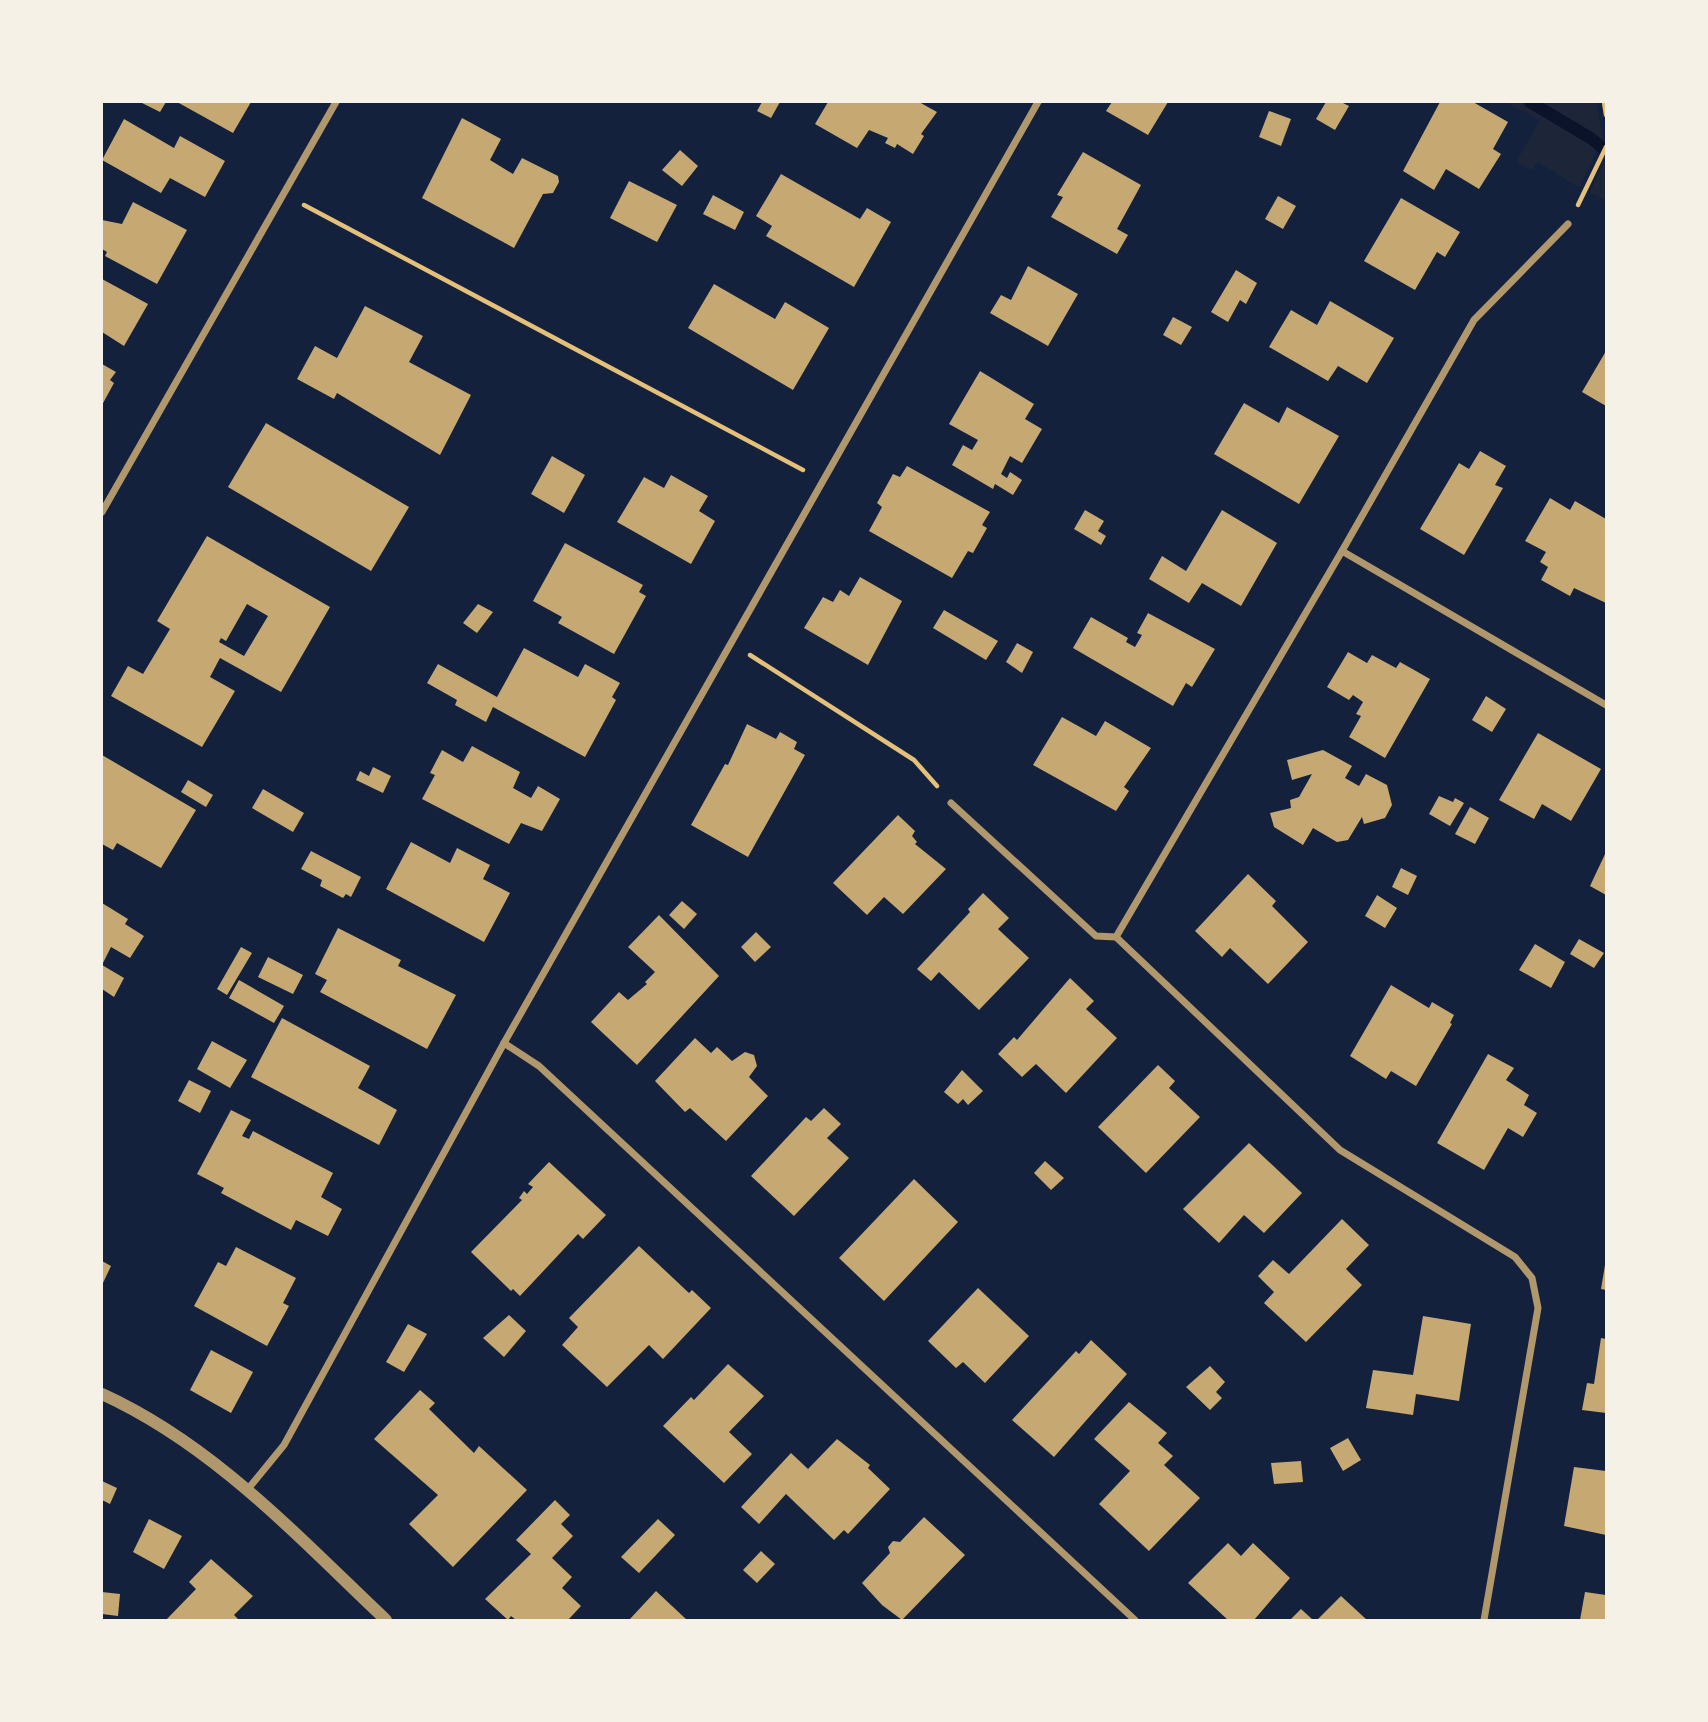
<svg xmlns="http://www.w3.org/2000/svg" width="1708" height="1722" font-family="'Archivo Narrow',sans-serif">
<rect width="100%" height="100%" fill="#14213d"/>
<!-- green -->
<g fill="#1d2539">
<path d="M1505,102H1596L1603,137L1579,188L1538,162L1532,170L1516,162L1540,120Z"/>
<path d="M1606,158V201L1590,192Z"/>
</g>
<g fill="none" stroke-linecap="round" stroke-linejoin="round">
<!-- stream -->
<path stroke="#0b132b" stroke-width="12" d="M1530,102L1592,139L1606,151"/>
</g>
<!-- building -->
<g fill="#c6a872" fill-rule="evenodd">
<path d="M140,102H166L160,112Z"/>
<path d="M177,102H251L233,133Z"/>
<path d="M762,102H780L771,118L757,111Z"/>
<path d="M828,102H919L937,112L921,134L924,136L913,154L897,144L895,148L885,143L888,138L869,130L857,148L815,124Z"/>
<path d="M1112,102H1168L1148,135L1106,111Z"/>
<path d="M1326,102H1341L1349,106L1335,130L1316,119Z"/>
<path d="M1440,102H1473L1508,122L1493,149L1501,154L1479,189L1446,169L1434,190L1403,171Z"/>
<path d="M1269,111L1291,119L1281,146L1259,137Z"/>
<path d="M462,118L501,139L490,160L513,174L522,158L558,176L559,182L553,193L543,194L514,248L422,198Z"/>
<path d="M124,119L174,148L180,136L225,161L205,197L170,178L161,193L102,160Z"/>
<path d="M680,150L698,166L682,186L662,170Z"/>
<path d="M1083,152L1141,185L1117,229L1128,235L1117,254L1051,217L1063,197L1057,195Z"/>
<path d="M781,174L860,219L867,208L891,222L854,287L766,236L772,226L756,216Z"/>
<path d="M629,181L677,205L657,242L610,218Z"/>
<path d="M713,195L744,212L735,230L703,214Z"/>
<path d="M1278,196L1296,206L1283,229L1265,219Z"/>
<path d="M1401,198L1460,232L1445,257L1437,252L1415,290L1364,261Z"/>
<path d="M133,202L187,230L157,284L105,256L107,252L102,249V220L122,224Z"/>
<path d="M1028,266L1078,294L1048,346L990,313L1001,295L1011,300Z"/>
<path d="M1236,270L1257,283L1246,304L1240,300L1228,322L1211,312Z"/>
<path d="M102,279L148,304L124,346L102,332Z"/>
<path d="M714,284L775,319L785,302L829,328L793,390L688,328Z"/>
<path d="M1330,301L1394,338L1367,383L1338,366L1328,381L1269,347L1291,310L1317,325Z"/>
<path d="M365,306L423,336L409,362L471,395L440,455L337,393L334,399L297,379L315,346L337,358Z"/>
<path d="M1173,317L1192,327L1181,345L1163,335Z"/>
<path d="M1606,351V406L1582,392Z"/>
<path d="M102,364L116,372L110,380L114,383L102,405Z"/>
<path d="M980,371L1034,404L1025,419L1042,429L1022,463L1010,456L1001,474L1007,478L1010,472L1022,480L1013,495L995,484L993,489L952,465L963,445L972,450L978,440L949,424Z"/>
<path d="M1244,403L1279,423L1287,407L1339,436L1299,504L1214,454Z"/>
<path d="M266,423L409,507L371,571L228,487Z"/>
<path d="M1480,451L1506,466L1495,485L1503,488L1464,555L1420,529L1459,463L1469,469Z"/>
<path d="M552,456L585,475L564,513L531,494Z"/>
<path d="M907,466L990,512L982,525L987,528L973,553L968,551L952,578L869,531L882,507L877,503L893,474L900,477Z"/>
<path d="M671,475L708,496L699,511L715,521L691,564L617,522L644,477L664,488Z"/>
<path d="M1550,498L1570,510L1575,501L1606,519V603L1574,588L1570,596L1541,580L1548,567L1540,562L1546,552L1525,541Z"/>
<path d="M1085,510L1104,521L1098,531L1106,536L1101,545L1074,529Z"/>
<path d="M1222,510L1277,543L1241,606L1202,583L1189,603L1149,579L1162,556L1186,571Z"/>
<path d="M207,536L330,607L281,692L220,658L210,677L235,691L202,747L111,696L128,666L143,674L170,629L157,621ZM247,604L268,616L244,656L219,642L221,638L226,641Z"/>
<path d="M565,543L643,585L639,592L646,596L614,654L558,623L562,617L533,601Z"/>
<path d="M860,577L902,601L868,665L804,628L823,597L833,602L840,590L849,596Z"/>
<path d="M478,604L493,612L477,633L463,623Z"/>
<path d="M944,610L998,641L986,660L933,628Z"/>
<path d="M1148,613L1215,649L1192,687L1186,683L1173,706L1073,648L1091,617L1128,638L1126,642L1135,647L1142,635L1137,633Z"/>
<path d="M1017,643L1033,652L1022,673L1006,662Z"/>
<path d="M524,648L578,677L585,664L620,683L612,697L616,700L585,757L493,707L486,722L455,705L457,700L427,683L438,664L497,697Z"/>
<path d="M1348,652L1367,663L1372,655L1396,668L1400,662L1430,679L1385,758L1349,737L1361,716L1356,714L1363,702L1353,695L1349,700L1327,687Z"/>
<path d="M1486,696L1506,709L1492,732L1472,720Z"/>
<path d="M1062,717L1096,736L1105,721L1151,748L1124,787L1129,791L1116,811L1033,765Z"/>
<path d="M747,724L776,739L780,732L797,742L794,749L805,755L748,857L691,825L725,764L728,765Z"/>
<path d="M1538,733L1601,769L1571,821L1542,804L1534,819L1499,800Z"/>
<path d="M472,746L520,772L513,788L531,798L538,786L560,799L542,831L521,823L509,844L422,799L435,775L430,773L442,750L463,762Z"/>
<path d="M1323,750L1352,766L1345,778L1359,786L1366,774L1387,785L1392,805L1385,818L1364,824L1362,817L1348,840L1337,842L1313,828L1303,845L1274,827L1270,813L1291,808L1290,800L1299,797L1312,774L1292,780L1287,760Z"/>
<path d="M102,755L196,810L161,868L117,843L113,850L102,844Z"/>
<path d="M373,767L391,776L383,793L356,780L360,771L369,776Z"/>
<path d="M188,780L213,795L206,807L181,792Z"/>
<path d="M263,789L304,813L293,832L252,808Z"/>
<path d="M1439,796L1453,802L1455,798L1464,803L1450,826L1429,814Z"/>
<path d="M1470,807L1489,818L1475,844L1455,834Z"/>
<path d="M898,815L915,831L912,836L917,842L915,844L946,869L903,914L884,897L867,915L833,883Z"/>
<path d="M411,842L450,863L457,848L490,865L483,879L510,893L484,942L386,889Z"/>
<path d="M311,851L361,877L351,897L346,894L343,898L320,886L322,880L301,869Z"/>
<path d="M1606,852V895L1590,886Z"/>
<path d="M1401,868L1417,876L1408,895L1392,887Z"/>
<path d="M1248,874L1276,901L1272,906L1308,942L1268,984L1230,948L1222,957L1195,931Z"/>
<path d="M983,893L1009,918L998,929L1029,958L979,1010L939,972L931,981L917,969L970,912L968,909Z"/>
<path d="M1377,895L1397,908L1385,928L1365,916Z"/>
<path d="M682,901L697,914L684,929L669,915Z"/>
<path d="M102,903L128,919L125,924L144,936L130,958L111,947L102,965L124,978L114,997L102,989Z"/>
<path d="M659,915L719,976L637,1065L591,1022L619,992L628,1000L647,984L645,982L655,972L628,947Z"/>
<path d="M338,928L401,960L398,966L456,995L427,1049L320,992L327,980L315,974Z"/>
<path d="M756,932L771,947L755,962L741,947Z"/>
<path d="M1579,939L1604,953L1594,968L1570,954Z"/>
<path d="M1535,944L1565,962L1551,988L1519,970Z"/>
<path d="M241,947L252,953L227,995L217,989Z"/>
<path d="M268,957L303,975L293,994L258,977Z"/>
<path d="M1070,978L1094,1001L1086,1009L1117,1038L1066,1093L1036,1064L1022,1077L998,1054L1014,1037L1017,1040Z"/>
<path d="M239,980L284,1006L274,1023L229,998Z"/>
<path d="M1391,985L1429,1008L1432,1002L1454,1015L1450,1023L1452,1024L1416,1086L1391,1071L1386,1079L1350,1056Z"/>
<path d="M282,1018L370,1066L358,1088L397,1110L379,1145L251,1077Z"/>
<path d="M695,1038L711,1053L717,1047L732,1061L745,1052L754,1055L757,1066L749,1077L768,1096L726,1141L690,1108L685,1112L655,1081Z"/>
<path d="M212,1041L247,1060L230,1088L197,1069Z"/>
<path d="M1488,1054L1514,1068L1506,1080L1529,1095L1524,1105L1537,1113L1523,1137L1508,1128L1484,1170L1437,1143Z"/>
<path d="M1158,1065L1175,1081L1169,1088L1200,1117L1146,1173L1098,1127Z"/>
<path d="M962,1070L983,1091L968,1105L963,1099L958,1104L944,1092Z"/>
<path d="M189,1080L211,1091L200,1113L178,1101Z"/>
<path d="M824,1108L841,1124L827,1138L849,1158L794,1216L751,1176L806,1117L811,1121Z"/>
<path d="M231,1110L251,1120L242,1136L249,1139L253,1131L333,1173L321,1197L342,1209L328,1236L296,1220L291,1230L221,1193L224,1188L197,1174Z"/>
<path d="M1249,1143L1302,1193L1264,1233L1244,1215L1219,1243L1183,1209Z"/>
<path d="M1045,1161L1064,1178L1051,1190L1034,1173Z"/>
<path d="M549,1162L606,1215L583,1239L578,1234L520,1296L513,1289L511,1291L471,1252L522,1200L519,1198L524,1191L527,1194L533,1187L528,1184Z"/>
<path d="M914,1179L958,1222L884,1301L839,1258Z"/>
<path d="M1342,1219L1369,1245L1346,1269L1362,1285L1306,1342L1264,1303L1274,1292L1258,1276L1273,1260L1289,1274Z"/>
<path d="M639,1246L689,1293L692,1290L711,1308L663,1359L649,1345L607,1387L562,1345L578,1327L569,1318Z"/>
<path d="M236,1247L296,1278L283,1303L289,1306L267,1346L194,1306L218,1262L226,1266Z"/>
<path d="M102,1261L111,1266L102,1285Z"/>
<path d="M1605,1265H1606V1290L1601,1289Z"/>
<path d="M978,1288L1029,1336L985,1383L963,1362L956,1368L928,1341Z"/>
<path d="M509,1315L526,1331L504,1357L483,1338Z"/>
<path d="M1423,1316L1471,1324L1459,1401L1416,1394L1413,1415L1366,1408L1373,1370L1413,1375Z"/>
<path d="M408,1324L427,1334L404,1372L386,1362Z"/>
<path d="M1601,1338L1606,1339V1413L1582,1410L1587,1383L1594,1384Z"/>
<path d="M1091,1340L1127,1374L1054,1457L1012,1420L1076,1351L1079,1354Z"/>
<path d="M211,1350L253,1372L231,1413L190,1390Z"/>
<path d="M728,1364L764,1396L729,1432L752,1454L724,1483L663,1426L691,1397L694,1400Z"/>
<path d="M1210,1366L1225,1382L1216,1392L1222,1398L1210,1410L1186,1387Z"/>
<path d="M420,1390L435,1403L429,1409L474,1453L479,1446L527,1490L453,1567L409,1524L438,1495L374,1439Z"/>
<path d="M1129,1402L1167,1433L1158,1443L1173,1456L1164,1465L1200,1498L1149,1551L1099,1504L1130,1471L1094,1439Z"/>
<path d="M1348,1438L1361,1460L1343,1471L1330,1448Z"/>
<path d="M837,1439L870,1465L868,1468L890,1489L848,1534L844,1530L834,1540L786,1494L759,1524L741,1507L791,1453L808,1469Z"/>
<path d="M1301,1461L1303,1482L1274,1484L1271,1463Z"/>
<path d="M1574,1467L1606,1471V1535L1564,1526Z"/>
<path d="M102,1481L117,1488L110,1504L102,1500Z"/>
<path d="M555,1500L570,1515L561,1524L573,1536L552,1558L572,1577L562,1588L581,1606L568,1620H516L511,1616L508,1620L485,1599L531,1554L516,1540Z"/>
<path d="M924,1517L965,1555L902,1620L882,1605L862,1583L890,1553L888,1547L893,1541L900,1542Z"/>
<path d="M149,1519L182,1536L164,1569L133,1552Z"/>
<path d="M658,1519L675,1535L639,1573L621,1557Z"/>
<path d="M1228,1543L1241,1556L1253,1543L1290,1578L1254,1620H1228L1188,1583Z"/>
<path d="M761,1551L775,1564L757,1583L743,1570Z"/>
<path d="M211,1559L253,1596L234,1615L239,1620H166L196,1589L189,1582Z"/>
<path d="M656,1591L687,1620H629Z"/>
<path d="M102,1592L120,1594L118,1616L102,1614Z"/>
<path d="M1585,1592L1606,1595V1620H1580Z"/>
<path d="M1341,1596L1367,1620H1317Z"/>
<path d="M1301,1609L1313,1620H1290Z"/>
</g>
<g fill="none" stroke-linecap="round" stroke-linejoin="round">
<!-- path -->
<g stroke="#e5c07b" stroke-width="4.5">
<path d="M1604,102L1606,115"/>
<path d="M304,205L803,470"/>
<path d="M1578,205L1606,147"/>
<path d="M750,655L914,760L937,786"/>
</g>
<!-- minor -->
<g stroke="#b1986c" stroke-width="7">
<path d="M102,512L336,102"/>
<path d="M1342,551L1474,320L1568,224"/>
<path d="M951,803L1096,936L1116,937L1340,1150L1515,1257L1532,1278L1538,1308L1484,1620"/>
<path d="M1116,937L1342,551L1606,705"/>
<path d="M504,1043L539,1066L1135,1620"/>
<path d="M248,1489L284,1445L504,1043L1038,102"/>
</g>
<!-- tertiary -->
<path stroke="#b1986c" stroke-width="12" d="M102,1394C214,1445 298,1537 386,1620"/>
</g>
<!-- border -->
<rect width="1708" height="1722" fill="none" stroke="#f6f1e7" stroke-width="206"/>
</svg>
